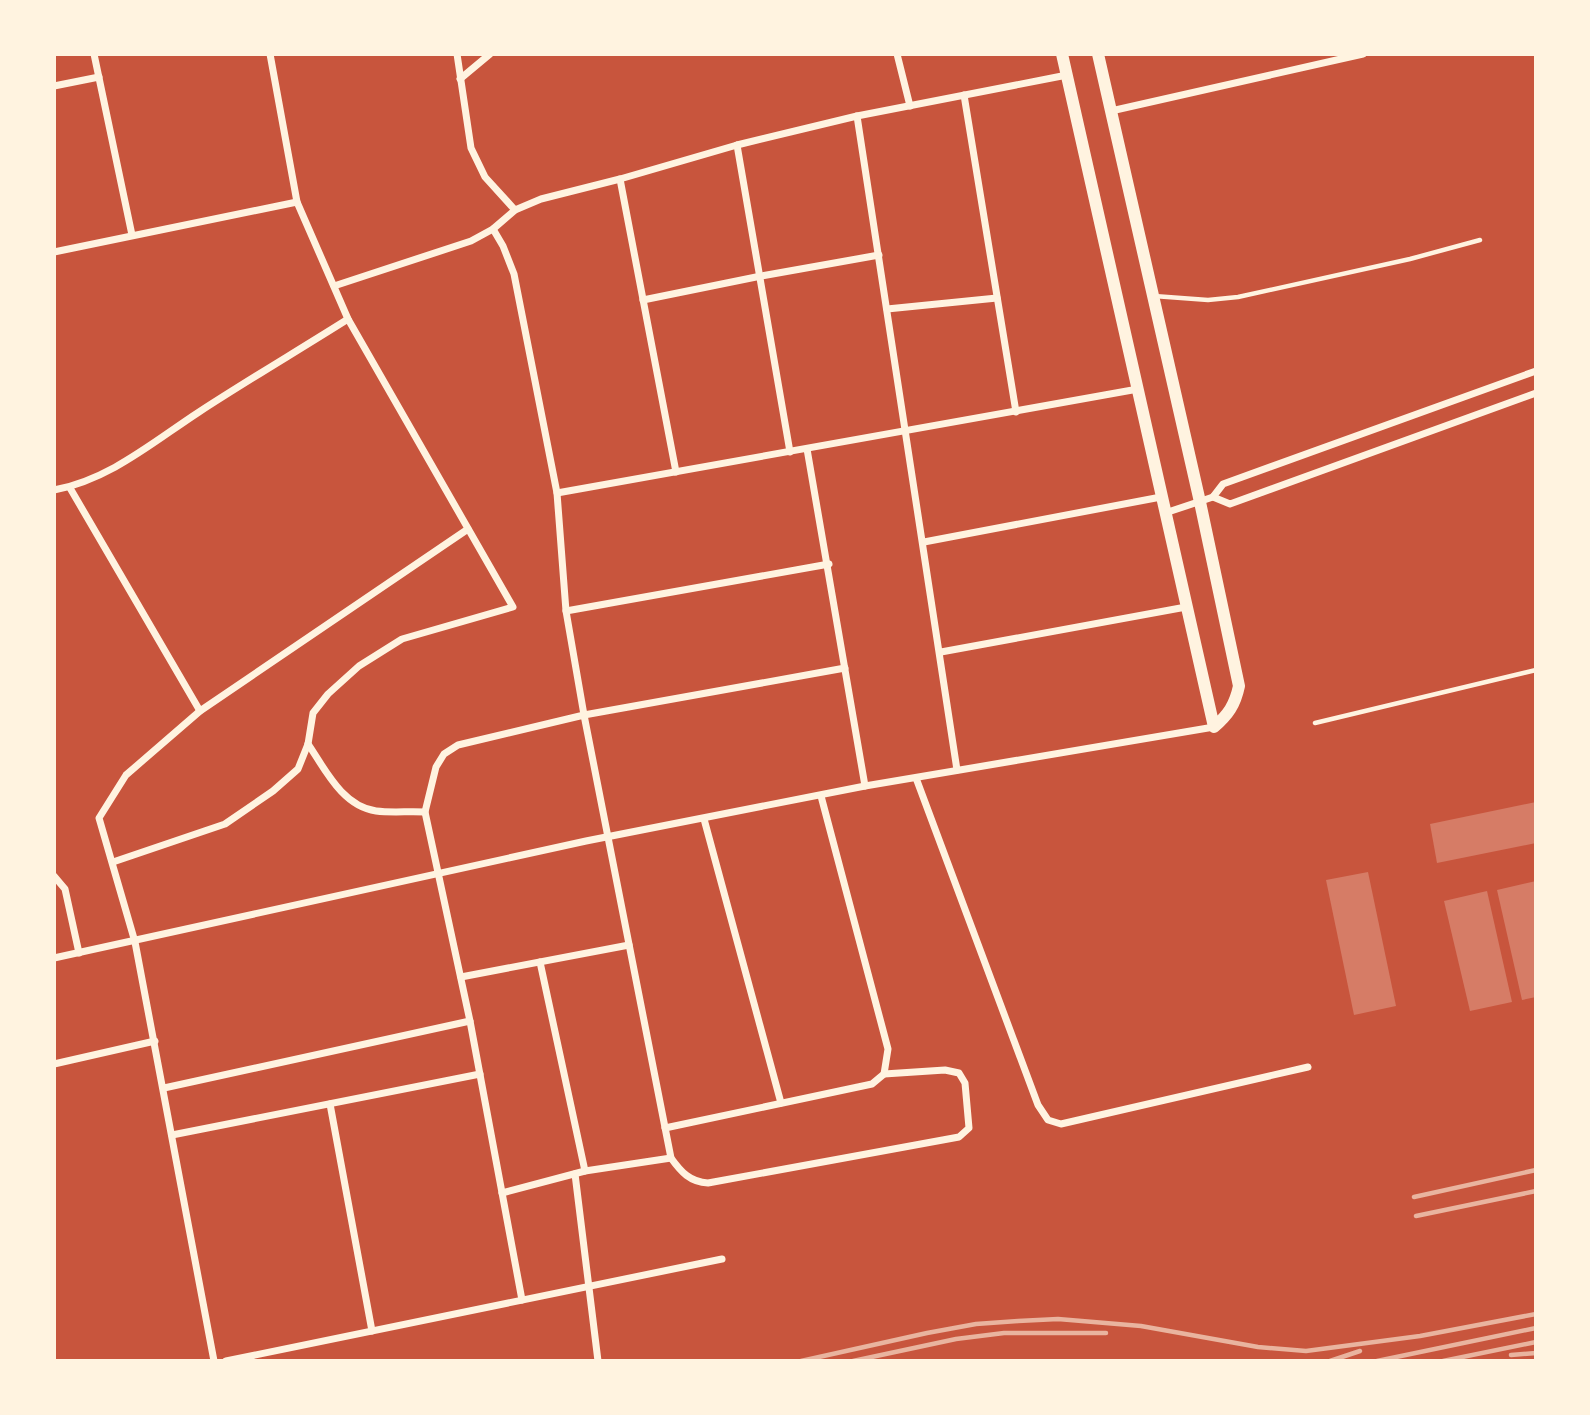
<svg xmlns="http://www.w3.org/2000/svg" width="1590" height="1415" font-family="Rubik,sans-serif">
<rect width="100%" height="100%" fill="#c8553d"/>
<!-- building -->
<g fill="#d67c66">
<path d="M1536,802V843L1437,863L1430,824Z"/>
<path d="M1368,872L1396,1006L1354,1015L1326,880Z"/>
<path d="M1536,881V997L1522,1000L1497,890Z"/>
<path d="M1487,891L1512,1002L1470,1011L1444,901Z"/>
</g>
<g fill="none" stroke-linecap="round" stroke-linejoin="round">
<!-- service -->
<g stroke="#fff3e0" stroke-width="4.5">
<path d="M1154,296L1208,300L1238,297L1410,259L1480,240"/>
<path d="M1315,723L1536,670"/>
</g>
<!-- minor -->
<g stroke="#fff3e0" stroke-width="7">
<path d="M94,54L132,235"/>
<path d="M457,54L471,148L485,177L515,210"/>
<path d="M897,54L910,106"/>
<path d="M460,79L490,54"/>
<path d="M54,86L99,77"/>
<path d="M964,95L1016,412"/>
<path d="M1111,111L1363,54"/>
<path d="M857,116L957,770"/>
<path d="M737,145L790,452"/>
<path d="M620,179L676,472"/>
<path d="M493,229L503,246L514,274L557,493L566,611L584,715L845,668"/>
<path d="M54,252L297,202"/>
<path d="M334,286L471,241L493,229L515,210L541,199L620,179L737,145L857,116L1067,75"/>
<path d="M643,300L761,276L879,255"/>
<path d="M887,309L997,298"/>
<path d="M807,449L865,786"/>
<path d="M70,488L200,711"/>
<path d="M54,490C109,480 153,442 199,412C248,380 299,350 348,319"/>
<path d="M557,493L1138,389"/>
<path d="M1213,497L1230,504L1536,393"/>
<path d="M1165,513L1213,497L1223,484L1536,371"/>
<path d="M924,542L1161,497"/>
<path d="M566,611L829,564"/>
<path d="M941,652L1186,607"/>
<path d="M308,744C325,769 342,806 376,811C392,813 409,811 425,812"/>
<path d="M916,778L1038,1105L1048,1120L1061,1124L1308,1067"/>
<path d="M704,819L781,1103"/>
<path d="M113,862L225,824L273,791L298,769L308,744L313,713L328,694L359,666L402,639L513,607L348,319L297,202L270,54"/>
<path d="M54,876L65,889L79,953"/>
<path d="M54,958L586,841L865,786L1214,727"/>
<path d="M540,962L585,1171"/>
<path d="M461,977L629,945"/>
<path d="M54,1064L155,1041"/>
<path d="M164,1088L470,1021"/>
<path d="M330,1104L372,1331"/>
<path d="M665,1128L872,1084L884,1074L888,1049L821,796"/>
<path d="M172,1135L480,1074"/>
<path d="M575,1174L598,1361"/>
<path d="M502,1193L585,1171L671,1158"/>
<path d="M522,1300L470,1021L425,812L436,767L444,754L458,745L584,715L671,1158C681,1172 690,1182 708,1183L959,1137L969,1128L965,1083L959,1073L945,1070L884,1074"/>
<path d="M214,1361L135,942L99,818L126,775L200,711L468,529"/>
<path d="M226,1361L722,1259"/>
</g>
<!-- tertiary -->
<path stroke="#fff3e0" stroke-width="12" d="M1062,54L1214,727C1228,715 1235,705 1239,686L1200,502L1098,54"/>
<!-- rail -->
<g stroke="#e9b49f" stroke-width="4.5">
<path d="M1414,1197L1536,1170"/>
<path d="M1416,1216L1536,1191"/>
<path d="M1511,1355L1536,1353"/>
<path d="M801,1361L927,1333L976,1324L1018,1321L1058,1319L1141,1326L1258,1347L1306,1351L1420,1336L1536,1314"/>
<path d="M853,1361L956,1339L1004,1333H1106"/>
<path d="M1330,1361L1360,1351"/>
<path d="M1377,1361L1536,1328"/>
<path d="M1443,1361L1536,1342"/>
</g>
</g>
<!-- border -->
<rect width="1590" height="1415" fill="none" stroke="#fff3e0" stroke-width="112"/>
</svg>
